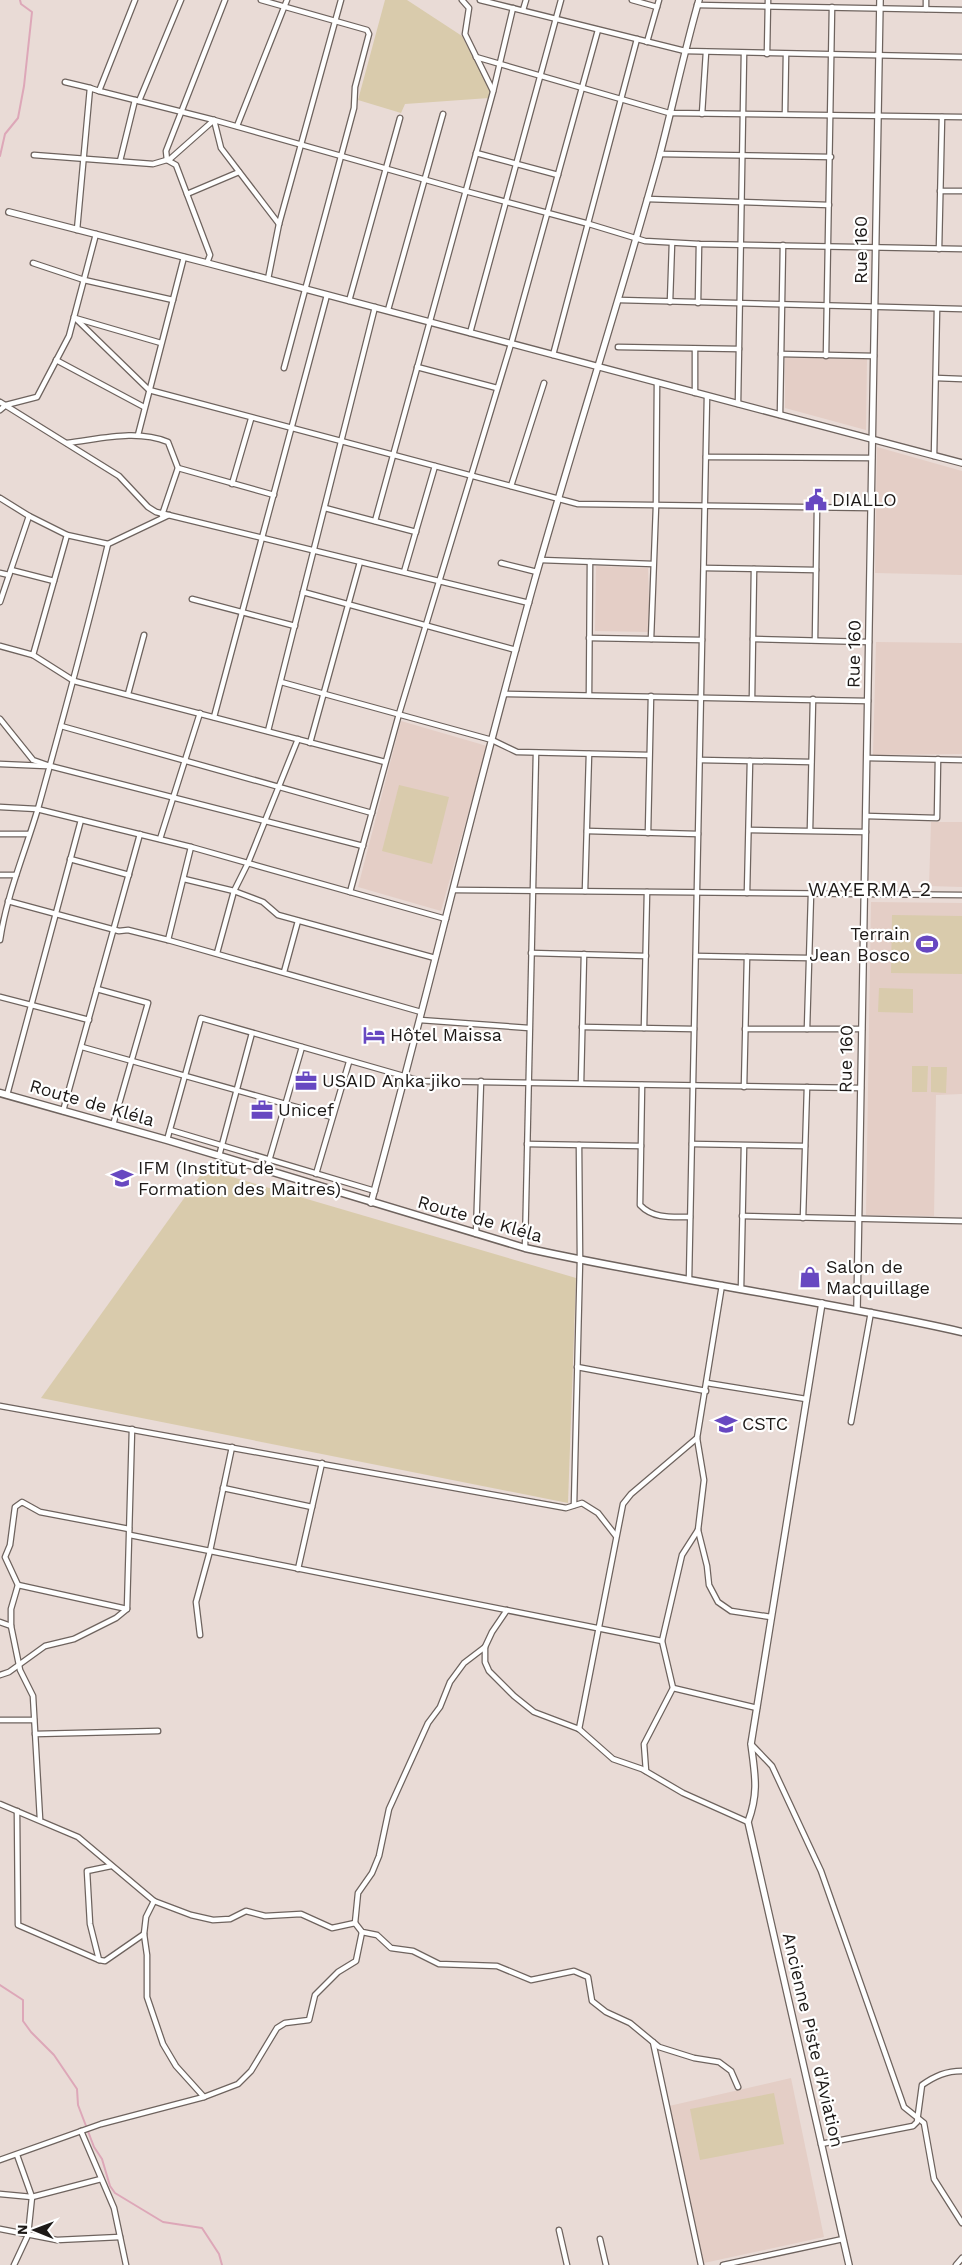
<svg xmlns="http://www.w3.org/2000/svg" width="962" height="2265" font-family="'Work Sans',sans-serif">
<rect width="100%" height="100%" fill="#e9dbd6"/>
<!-- built -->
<g fill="#e4cec6">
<path d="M785,357L867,359L866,430L785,408Z"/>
<path d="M877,447L962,471V575L875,573Z"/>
<path d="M596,566L648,568L650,632L595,631Z"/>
<path d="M876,642L962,643V754L873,755Z"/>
<path d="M401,721L487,746L441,911L358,887Z"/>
<path d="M931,822H962V887L929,886Z"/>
<path d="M871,902L962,903V1094L936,1095L934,1216L866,1215Z"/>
<path d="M791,2078L824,2237L704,2263L669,2106Z"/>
</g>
<!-- green -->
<g fill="#d9cbac">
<path d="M385,0H407L462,36L491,93L489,98L405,104L401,113L358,100Z"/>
<path d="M399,785L449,797L432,864L382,851Z"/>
<path d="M892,915L962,916V974L891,973Z"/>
<path d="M879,988L913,989V1013L878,1012Z"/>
<path d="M912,1066H928L927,1092H912Z"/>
<path d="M931,1067H947L946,1093L931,1092Z"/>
<path d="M205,1169L576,1278L568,1503L41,1398Z"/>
<path d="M774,2093L784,2144L700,2160L690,2109Z"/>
</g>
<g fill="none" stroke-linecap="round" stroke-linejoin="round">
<!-- stream -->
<g stroke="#dda7b8" stroke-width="2">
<path d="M0,156L5,134L18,118L24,86L32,12L21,4L20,0"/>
<path d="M0,1985L23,2000V2021L31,2032L54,2055L77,2089L78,2105L94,2147L102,2159L110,2186L115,2193L163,2222L202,2228L219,2254L222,2265"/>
</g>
<!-- minor casing -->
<g stroke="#6e635e" stroke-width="7">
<g id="minor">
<path d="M261,0L367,30L369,34L355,87L354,108L284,368"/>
<path d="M462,0L469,8L465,34L493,91"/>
<path d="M480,0L685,51L962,57"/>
<path d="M632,0L657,7"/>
<path d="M697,5L962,10"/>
<path d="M926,9V0"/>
<path d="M523,10L526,0"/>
<path d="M647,42L659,0"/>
<path d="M767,54L768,0"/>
<path d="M476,57L669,113L962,117"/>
<path d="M65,82L90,88"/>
<path d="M99,91L214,120L465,191L589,224L645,241L699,244L962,249"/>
<path d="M139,101L181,0"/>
<path d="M702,114L706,52"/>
<path d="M785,114L786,54"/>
<path d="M237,126L287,0"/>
<path d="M476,153L558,175"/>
<path d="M660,154L831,157"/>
<path d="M34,155L153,164L170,159L214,120L221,148L279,224"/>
<path d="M120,161L135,100"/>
<path d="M940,191H962"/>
<path d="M187,194L239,172"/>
<path d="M647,199L829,205"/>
<path d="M77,230L90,88L99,91L135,0"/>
<path d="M939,249L942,117"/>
<path d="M33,263L84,280L173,300"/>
<path d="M207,263L210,255L176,165L167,160L166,151L225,0"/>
<path d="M268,279L279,224L341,0"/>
<path d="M619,300L962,309"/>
<path d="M349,301L400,118"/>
<path d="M670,302L672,243"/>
<path d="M698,303L699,244"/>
<path d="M388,310L443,114"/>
<path d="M74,317L149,390L578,504L871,508"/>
<path d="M75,318L161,343"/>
<path d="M470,333L561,0"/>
<path d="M618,347L739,349"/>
<path d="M781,354L874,356"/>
<path d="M553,355L637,39"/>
<path d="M826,356L832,7"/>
<path d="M56,360L144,407"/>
<path d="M417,367L497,388"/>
<path d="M936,378L962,379"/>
<path d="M695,393V349"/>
<path d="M0,402L119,476L148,507L156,512L529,603"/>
<path d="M738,404L744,53"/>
<path d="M0,410L6,405L37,397L69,336L96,234"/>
<path d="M780,415L783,245"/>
<path d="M138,435L184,257"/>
<path d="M67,443C101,439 136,429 168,442L178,468L162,515"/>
<path d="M934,456L937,309"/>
<path d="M706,457L872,458"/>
<path d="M178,468L274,495"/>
<path d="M232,484L251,419"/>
<path d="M511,486L544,383"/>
<path d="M0,498L29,516L67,535L108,544L169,515"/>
<path d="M325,508L416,532"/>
<path d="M375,521L493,92L513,8"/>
<path d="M541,560L653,564"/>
<path d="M501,563L537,572"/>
<path d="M704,568L816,570"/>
<path d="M11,570L54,581"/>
<path d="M404,572L435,466"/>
<path d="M0,573L9,575"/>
<path d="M303,592L516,650"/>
<path d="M192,599L295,626"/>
<path d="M0,602L29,516"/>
<path d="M589,638L702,640"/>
<path d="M651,639L656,506L657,382"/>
<path d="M753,639L869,642"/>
<path d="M815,640L817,508"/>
<path d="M0,646L33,655L67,535"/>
<path d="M33,655L74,681L385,762"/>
<path d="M281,682L492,740L517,752L649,755"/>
<path d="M128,694L144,635"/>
<path d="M504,694L868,701"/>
<path d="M589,695L590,562"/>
<path d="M752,698L754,569"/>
<path d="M214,717L327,295"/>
<path d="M0,719L33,760L50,766L363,846"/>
<path d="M61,726L372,813"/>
<path d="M268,731L375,307"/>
<path d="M310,743L360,562"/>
<path d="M867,758L962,760"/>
<path d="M700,760L811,762"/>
<path d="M0,764L46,766"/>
<path d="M0,807L37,809L191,847L446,919"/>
<path d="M866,816L937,818L938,759"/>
<path d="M749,830L866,832"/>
<path d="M810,830L813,699"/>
<path d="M587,831L698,834"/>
<path d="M648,833L651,696"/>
<path d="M0,834H29"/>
<path d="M160,839L200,713"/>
<path d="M70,859L129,875"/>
<path d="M0,875H16"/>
<path d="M184,879L234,891L263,902L278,915L435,958"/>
<path d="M454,890L962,895"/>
<path d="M585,891L589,754"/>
<path d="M350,892L399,714L511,344L598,30"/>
<path d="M747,893L750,761"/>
<path d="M8,901L119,931L128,930L168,940L421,1012"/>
<path d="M0,940C7,893 26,850 39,805C63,718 87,632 108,544"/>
<path d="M168,940L191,847"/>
<path d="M217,953L234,891L248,863L298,739"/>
<path d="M531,953L646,956"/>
<path d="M696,956L809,958"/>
<path d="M284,972L298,921"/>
<path d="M97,989L148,1003L113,1125"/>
<path d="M0,997L89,1020"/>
<path d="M420,1020L529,1028"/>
<path d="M582,1027L694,1029"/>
<path d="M644,1028L647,892"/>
<path d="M745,1029H862"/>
<path d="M807,1029L811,894"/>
<path d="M82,1047L332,1117"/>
<path d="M581,1083L584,954"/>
<path d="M642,1085L640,1205C653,1219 672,1217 690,1217"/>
<path d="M744,1087L747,957"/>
<path d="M7,1095L81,820"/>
<path d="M63,1111L140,834"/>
<path d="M170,1130L375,1191"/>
<path d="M167,1140L201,1018L421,1081L861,1088"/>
<path d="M527,1144L641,1146"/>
<path d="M692,1144L805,1146"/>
<path d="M219,1156L252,1033"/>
<path d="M266,1171L302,1047"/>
<path d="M316,1174L349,1062"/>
<path d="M742,1216L962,1221"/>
<path d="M803,1218L807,1087"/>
<path d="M476,1234L481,1081"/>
<path d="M525,1248L536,753"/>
<path d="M689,1280L707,396"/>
<path d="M722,1285L697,1438L704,1480L698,1530L707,1566L709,1585L718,1602L731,1611L771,1617"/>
<path d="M741,1289L744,1146"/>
<path d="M577,1367L706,1391"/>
<path d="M707,1383L806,1399"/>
<path d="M0,1406L566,1508L582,1503L598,1513L616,1536"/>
<path d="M851,1422L871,1312"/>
<path d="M223,1488L312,1507"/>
<path d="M574,1505L580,1260L579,1145"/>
<path d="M130,1535L662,1641"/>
<path d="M298,1569L322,1463"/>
<path d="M18,1585L127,1609"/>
<path d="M0,1622L11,1626"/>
<path d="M200,1635L196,1602L210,1551L232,1447"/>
<path d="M485,1647V1662L489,1671L514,1696L534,1712L579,1729L613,1759L642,1769L683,1793L748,1822"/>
<path d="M0,1675L9,1672L45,1646L74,1639L116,1618L127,1609L132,1429"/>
<path d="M673,1688L757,1708"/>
<path d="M0,1720H34"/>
<path d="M579,1729L623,1504L631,1494L697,1438"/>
<path d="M35,1734L158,1731"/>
<path d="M751,1744L772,1766L821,1871L904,2107L924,2123L934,2179L962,2223"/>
<path d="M646,1771L644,1744L673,1688L662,1641L682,1555L698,1530"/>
<path d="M0,1804L78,1837L154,1901L191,1915L213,1920L230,1919L246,1911L265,1916L301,1914L332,1928L355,1923L362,1932L377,1935L391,1948L413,1951L439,1964L497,1966L531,1980L574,1971L588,1977L592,2001L606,2012L630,2023L659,2047L694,2058L719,2062L731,2071L738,2087"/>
<path d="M17,1811L18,1925L99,1960"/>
<path d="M40,1819L33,1696L20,1670L11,1626V1609L18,1585L5,1557L10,1545L15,1507L22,1502L40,1512L129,1529"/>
<path d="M111,1866L87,1871L90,1924L99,1960L105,1961L144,1934"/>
<path d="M355,1923L358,1893L372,1873L379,1856L389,1809L428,1723L440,1707L450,1682L464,1663L485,1647L492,1632L507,1610"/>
<path d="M653,2042L701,2265"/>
<path d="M204,2097L238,2084L251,2071L277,2028L285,2023L309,2020L315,1995L338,1972L356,1961L362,1932"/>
<path d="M81,2131L114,2208L126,2265"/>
<path d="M821,2144L913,2126L917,2122L922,2085C935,2076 946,2071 962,2071"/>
<path d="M0,2160L101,2124L204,2097L176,2066L163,2044L147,1997V1955L144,1934L146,1917L154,1901"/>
<path d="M0,2194L32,2197L101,2179"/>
<path d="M0,2229L57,2240L120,2237"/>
<path d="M559,2230L567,2265"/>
<path d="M600,2239L606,2265"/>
<path d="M14,2265L28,2235L32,2197L17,2155"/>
<path d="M723,2265L843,2239"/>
<path d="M956,2265L962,2258"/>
</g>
</g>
<!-- tertiary casing -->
<g stroke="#6e635e" stroke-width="8">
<g id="tertiary">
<path d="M9,212L207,263L962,463"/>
<path d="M371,1203C428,995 477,786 535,579C575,438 620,299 659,158C673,105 684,52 699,0"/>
<path d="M822,1303L751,1744C755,1775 759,1792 748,1822L849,2265"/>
<path d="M857,1309L880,0"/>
</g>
</g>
<!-- secondary casing -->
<g stroke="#6e635e" stroke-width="9">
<path id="secondary" d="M0,1093L167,1140L525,1248C670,1280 817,1299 962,1332"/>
</g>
<!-- minor -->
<use href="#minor" stroke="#fff" stroke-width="4.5"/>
<!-- tertiary -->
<use href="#tertiary" stroke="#fff" stroke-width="5.5"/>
<!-- secondary -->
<use href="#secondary" stroke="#fff" stroke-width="6"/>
</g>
<!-- icons -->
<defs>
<g id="civic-bare" transform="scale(1.725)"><path d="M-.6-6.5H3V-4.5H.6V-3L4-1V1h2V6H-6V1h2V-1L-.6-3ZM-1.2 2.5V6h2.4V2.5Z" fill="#6748c1" stroke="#fff" stroke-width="2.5" paint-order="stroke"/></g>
<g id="stadium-bare" transform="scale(1.725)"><path d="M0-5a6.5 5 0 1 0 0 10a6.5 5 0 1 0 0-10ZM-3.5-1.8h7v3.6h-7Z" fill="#6748c1" stroke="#fff" stroke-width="2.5" paint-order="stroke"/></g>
<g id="hotel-bare" transform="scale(1.725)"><path d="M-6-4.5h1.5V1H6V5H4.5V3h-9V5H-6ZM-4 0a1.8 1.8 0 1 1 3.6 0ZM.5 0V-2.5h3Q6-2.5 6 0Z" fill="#6748c1" stroke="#fff" stroke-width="2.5" paint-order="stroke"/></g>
<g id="office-bare" transform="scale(1.725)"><path d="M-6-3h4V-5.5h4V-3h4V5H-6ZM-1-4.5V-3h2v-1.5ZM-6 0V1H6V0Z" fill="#6748c1" stroke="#fff" stroke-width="2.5" paint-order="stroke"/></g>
<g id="school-bare" transform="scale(1.725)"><path d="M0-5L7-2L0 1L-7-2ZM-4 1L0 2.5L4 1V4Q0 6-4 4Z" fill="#6748c1" stroke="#fff" stroke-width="2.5" paint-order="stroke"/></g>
<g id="shop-bare" transform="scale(1.725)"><path d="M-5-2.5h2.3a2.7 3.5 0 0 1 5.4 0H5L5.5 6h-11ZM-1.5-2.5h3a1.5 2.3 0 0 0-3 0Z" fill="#6748c1" stroke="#fff" stroke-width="2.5" paint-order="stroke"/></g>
</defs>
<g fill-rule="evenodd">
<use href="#civic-bare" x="816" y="500"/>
<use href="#stadium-bare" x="927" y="944"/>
<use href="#hotel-bare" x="374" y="1035"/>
<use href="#office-bare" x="306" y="1081"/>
<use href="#office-bare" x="262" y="1110"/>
<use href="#school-bare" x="122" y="1178"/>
<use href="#shop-bare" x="810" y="1277"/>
<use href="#school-bare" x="726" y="1424"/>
</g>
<g text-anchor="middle" stroke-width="4.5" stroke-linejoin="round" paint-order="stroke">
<!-- street labels -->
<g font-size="18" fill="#1d1917" stroke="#fff">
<text transform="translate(861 250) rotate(-90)" y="6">Rue 160</text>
<text transform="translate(854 654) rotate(-89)" y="6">Rue 160</text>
<text transform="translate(846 1059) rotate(-89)" y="6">Rue 160</text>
<text transform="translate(92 1103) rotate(16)" y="6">Route de Kléla</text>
<text transform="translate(480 1219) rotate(16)" y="6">Route de Kléla</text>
<text transform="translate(813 2040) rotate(77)" y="6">Ancienne Piste d'Aviation</text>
</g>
<!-- poi labels -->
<g font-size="18" fill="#1d1917" stroke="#fff" text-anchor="start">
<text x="832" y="506">DIALLO</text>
<text x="910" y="940" text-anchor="end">Terrain<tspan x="910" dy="21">Jean Bosco</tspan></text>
<text x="390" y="1041">Hôtel Maissa</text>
<text x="322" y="1087">USAID Anka jiko</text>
<text x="278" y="1116">Unicef</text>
<text x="138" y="1174">IFM (Institut de<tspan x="138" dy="21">Formation des Maitres)</tspan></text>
<text x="826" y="1273">Salon de<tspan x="826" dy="21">Macquillage</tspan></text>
<text x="742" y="1430">CSTC</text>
</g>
<!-- quarter labels -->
<g font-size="20" letter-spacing="1" fill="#1d1917" stroke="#fff">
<text x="870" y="896">WAYERMA 2</text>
</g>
</g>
<!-- north arrow -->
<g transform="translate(35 2230) rotate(271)" stroke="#ffffff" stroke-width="4" paint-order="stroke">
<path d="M0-4L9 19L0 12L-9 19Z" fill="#1d1917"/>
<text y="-8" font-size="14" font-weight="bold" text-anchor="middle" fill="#1d1917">N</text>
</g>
</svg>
